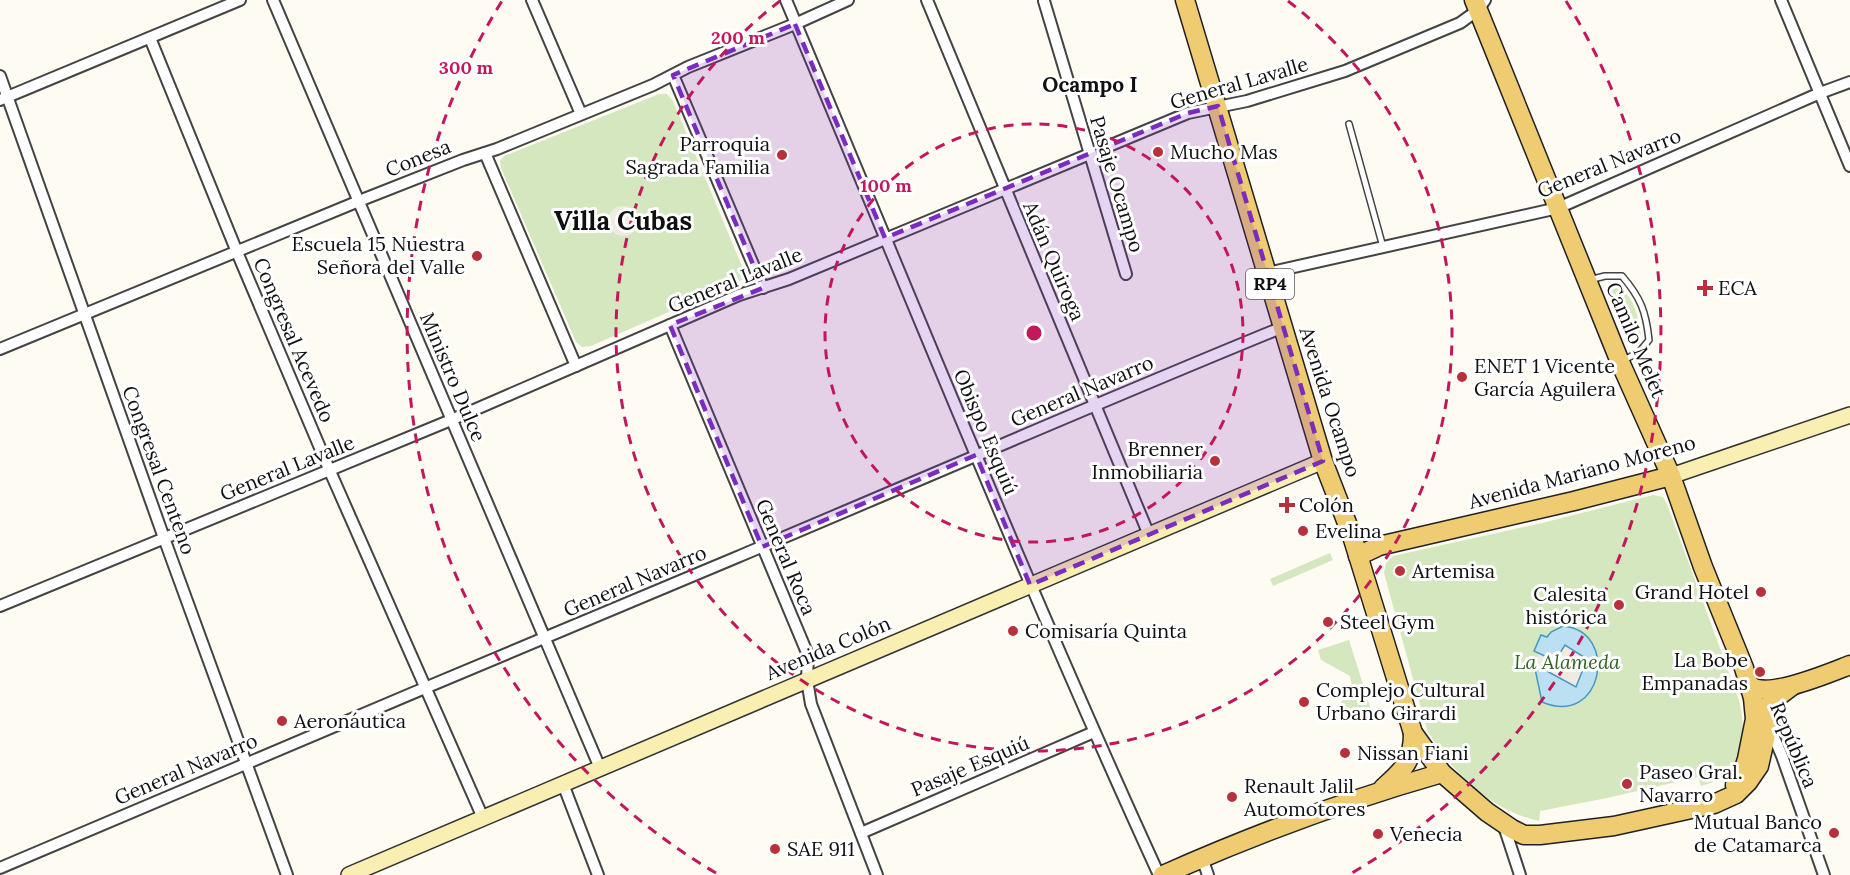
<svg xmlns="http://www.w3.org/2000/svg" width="1850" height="875" font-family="Lora,serif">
<rect width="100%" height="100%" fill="#fefbf3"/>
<!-- green -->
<g fill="#d5e7be">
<path d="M659,94H667L673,101L744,271V279L591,346L582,347L576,342L501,168L500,161L504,156Z"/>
<path d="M1613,284C1635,295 1637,313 1641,336L1632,348L1607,285Z"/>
<path d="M1653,495L1663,497L1667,504L1739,700C1744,721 1747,755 1730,772C1722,780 1711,783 1701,786L1698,777L1607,798L1540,811L1539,821C1491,811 1451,771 1427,730L1384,573L1386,563L1393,556L1542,523Z"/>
<path d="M1330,553L1333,560L1273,586L1270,579Z"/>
<path d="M1349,640L1371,710L1330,719L1352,686L1350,676L1321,660L1318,650Z"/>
</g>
<!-- plaza -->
<g fill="#efebe1">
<circle cx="623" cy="221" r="15"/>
<path d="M1565,645L1587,659L1576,688L1534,664L1539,654L1555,661Z"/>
</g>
<!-- water -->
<path fill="#bbe0f2" stroke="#4797c4" stroke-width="1.5" d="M1563,626C1620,631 1603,728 1542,702L1534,664L1576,687L1587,659L1565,645L1555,661L1534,651L1541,635L1547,637L1551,632Z"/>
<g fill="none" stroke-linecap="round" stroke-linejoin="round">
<!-- lane casing -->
<g stroke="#434343" stroke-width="8">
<g id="lane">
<path d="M1349,124L1383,247"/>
<path d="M1589,280L1605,276H1622C1641,298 1646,312 1649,340L1639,352L1624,360"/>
</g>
</g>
<!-- street casing -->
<g stroke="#434343" stroke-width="14">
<g id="street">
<path d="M273,0L600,768"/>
<path d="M532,0L581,114"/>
<path d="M786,0C909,292 1027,587 1159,875"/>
<path d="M927,0L1149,535"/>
<path d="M1781,0L1850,166"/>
<path d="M1044,1L1126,274"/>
<path d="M150,38L237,252L329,469L483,818"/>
<path d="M673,75L763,288"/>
<path d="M0,76L164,538L287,875"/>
<path d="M0,100L240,0"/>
<path d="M485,153L576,366"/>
<path d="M1267,273L1558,208L1820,93L1850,82"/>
<path d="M670,325L808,655L807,680L811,704L877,875"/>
<path d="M0,349L359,201L463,160L497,149L653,85L688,67L795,24L848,0"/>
<path d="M0,606L451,420L739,295L789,279L1188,113L1247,101L1345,71L1460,23L1478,10L1485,0"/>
<path d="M1769,726L1782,756L1824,875"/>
<path d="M563,784L598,875"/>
<path d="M1503,823L1520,875"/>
<path d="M861,833L1094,732"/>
<path d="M1202,858L1208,875"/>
<path d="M0,868C244,763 490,661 735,558C918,481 1099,402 1283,327"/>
</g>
</g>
<!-- secondary casing -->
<g stroke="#323232" stroke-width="18">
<g id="secondary">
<path d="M1671,476L1850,415"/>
<path d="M349,875L1323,461"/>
</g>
</g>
<!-- primary casing -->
<g stroke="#212121" stroke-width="21">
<g id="primary">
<path d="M1185,0L1323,461L1352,536L1413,733L1442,773L1487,812L1512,829L1524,835H1540L1614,826L1714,804L1736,794L1748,782L1759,766L1768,726L1765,717L1766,708L1772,701L1792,686"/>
<path d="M1474,0L1620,362L1671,476L1703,567L1744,668L1753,698L1755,719L1747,759L1743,772L1735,785"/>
<path d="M1358,556L1379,546L1574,501L1671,476"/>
<path d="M1748,684C1765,701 1829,673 1850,665"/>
<path d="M1383,788C1403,770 1413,762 1413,733"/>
<path d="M1163,875C1253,835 1347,800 1442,773"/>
</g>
</g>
<!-- lane -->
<use href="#lane" stroke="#fff" stroke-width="5"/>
<!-- street -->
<use href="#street" stroke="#fff" stroke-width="10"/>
<!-- secondary -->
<use href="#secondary" stroke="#f9efb3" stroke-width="15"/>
<!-- primary -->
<use href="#primary" stroke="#efcc72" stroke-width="18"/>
</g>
<!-- marked area -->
<path fill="#7b2cbf" fill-opacity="0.2" stroke="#7b2cbf" stroke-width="4.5" stroke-dasharray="12 8" stroke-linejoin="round" d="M795,24L885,238L1188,113L1218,106L1323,461L1030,585L976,455L762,547L670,325L763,288L673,75Z"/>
<!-- distance rings -->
<g fill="none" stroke="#c2185b" stroke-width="3" stroke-dasharray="10 8">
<circle cx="1034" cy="333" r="209"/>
<path d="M1288 1A418 418 0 1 1 780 1"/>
<path d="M716 873A627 627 0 0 1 502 1M1566 1A627 627 0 0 1 1352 873"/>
</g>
<!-- markers -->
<g fill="#b7303c" stroke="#fff" stroke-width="2">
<circle cx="1158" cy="152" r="6"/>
<circle cx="782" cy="155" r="6"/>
<circle cx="477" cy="256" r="6"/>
<path d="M1702 279h6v6h6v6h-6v6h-6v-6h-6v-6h6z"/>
<circle cx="1462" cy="377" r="6"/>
<circle cx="1215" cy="461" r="6"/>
<path d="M1284 496h6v6h6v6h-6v6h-6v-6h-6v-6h6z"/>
<circle cx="1303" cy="531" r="6"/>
<circle cx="1400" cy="571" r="6"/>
<circle cx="1761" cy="592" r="6"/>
<circle cx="1619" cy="605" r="6"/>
<circle cx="1328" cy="622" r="6"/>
<circle cx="1013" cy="631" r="6"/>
<circle cx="1760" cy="672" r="6"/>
<circle cx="1304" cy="702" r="6"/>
<circle cx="282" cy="721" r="6"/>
<circle cx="1345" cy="753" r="6"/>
<circle cx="1627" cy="784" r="6"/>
<circle cx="1232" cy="797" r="6"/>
<circle cx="1834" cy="833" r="6"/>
<circle cx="1378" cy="834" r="6"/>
<circle cx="775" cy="849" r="6"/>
</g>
<g text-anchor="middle" stroke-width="6" stroke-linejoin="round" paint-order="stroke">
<!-- shield labels -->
<rect fill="#fff" stroke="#585858" stroke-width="1.5" x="1246" y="269" width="48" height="30" rx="4.5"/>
<g font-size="18" font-weight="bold" fill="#101010">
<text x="1270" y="290">RP4</text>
</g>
<!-- street labels -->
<g font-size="20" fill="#101010" stroke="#fff">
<text transform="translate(1239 83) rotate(-16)" y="7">General Lavalle</text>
<text transform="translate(418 158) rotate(-22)" y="7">Conesa</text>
<text transform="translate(1609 163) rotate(-22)" y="7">General Navarro</text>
<text transform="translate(1117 184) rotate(73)" y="7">Pasaje Ocampo</text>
<text transform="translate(1054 261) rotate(67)" y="7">Adán Quiroga</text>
<text transform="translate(735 280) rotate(-22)" y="7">General Lavalle</text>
<text transform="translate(294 340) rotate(67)" y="7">Congresal Acevedo</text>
<text transform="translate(1636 340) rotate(67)" y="7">Camilo Melet</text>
<text transform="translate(453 377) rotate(67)" y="7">Ministro Dulce</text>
<text transform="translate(1082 391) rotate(-23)" y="7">General Navarro</text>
<text transform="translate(1330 402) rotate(72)" y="7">Avenida Ocampo</text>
<text transform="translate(986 432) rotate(67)" y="7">Obispo Esquiú</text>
<text transform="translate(287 468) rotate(-22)" y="7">General Lavalle</text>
<text transform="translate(159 470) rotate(70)" y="7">Congresal Centeno</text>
<text transform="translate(1582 472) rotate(-15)" y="7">Avenida Mariano Moreno</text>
<text transform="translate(786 557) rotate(67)" y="7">General Roca</text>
<text transform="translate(635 581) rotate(-23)" y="7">General Navarro</text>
<text transform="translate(828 648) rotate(-23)" y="7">Avenida Colón</text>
<text transform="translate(1794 745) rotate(67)" y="7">República</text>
<text transform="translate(970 766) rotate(-23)" y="7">Pasaje Esquiú</text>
<text transform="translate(186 769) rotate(-23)" y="7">General Navarro</text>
</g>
<!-- poi labels -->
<g font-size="20" fill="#101010" stroke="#fff" text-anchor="start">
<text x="770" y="151" text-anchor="end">Parroquia<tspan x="770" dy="23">Sagrada Familia</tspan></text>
<text x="1170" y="159">Mucho Mas</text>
<text x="465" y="251" text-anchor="end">Escuela 15 Nuestra<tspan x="465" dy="23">Señora del Valle</tspan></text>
<text x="1718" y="295">ECA</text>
<text x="1474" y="373">ENET 1 Vicente<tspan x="1474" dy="23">García Aguilera</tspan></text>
<text x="1203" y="456" text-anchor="end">Brenner<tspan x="1203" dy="23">Inmobiliaria</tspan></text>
<text x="1299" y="512">Colón</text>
<text x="1315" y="538">Evelina</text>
<text x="1412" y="578">Artemisa</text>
<text x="1749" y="599" text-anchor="end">Grand Hotel</text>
<text x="1607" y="601" text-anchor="end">Calesita<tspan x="1607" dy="23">histórica</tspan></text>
<text x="1340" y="629">Steel Gym</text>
<text x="1025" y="638">Comisaría Quinta</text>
<text x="1748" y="667" text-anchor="end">La Bobe<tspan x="1748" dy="23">Empanadas</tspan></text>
<text x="1316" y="697">Complejo Cultural<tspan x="1316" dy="23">Urbano Girardi</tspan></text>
<text x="294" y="728">Aeronáutica</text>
<text x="1357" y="760">Nissan Fiani</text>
<text x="1639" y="779">Paseo Gral.<tspan x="1639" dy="23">Navarro</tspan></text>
<text x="1244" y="793">Renault Jalil<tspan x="1244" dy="23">Automotores</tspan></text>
<text x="1822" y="829" text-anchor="end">Mutual Banco<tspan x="1822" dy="23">de Catamarca</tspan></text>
<text x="1390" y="841">Venecia</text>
<text x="787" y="856">SAE 911</text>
</g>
<!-- park labels -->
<g font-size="20" font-style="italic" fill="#336423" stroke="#fff">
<text x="1567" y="669">La Alameda</text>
</g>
<!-- neighbourhood labels -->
<g font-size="21" font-weight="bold" fill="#101010" stroke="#fff">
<text x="1090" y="92">Ocampo I</text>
</g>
<!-- district labels -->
<g font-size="26" font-weight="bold" fill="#101010" stroke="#fff">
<text x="623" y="230">Villa Cubas</text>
</g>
</g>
<circle cx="1034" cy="333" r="9" fill="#c2185b" stroke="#fff" stroke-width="3"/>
<g font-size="18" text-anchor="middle" font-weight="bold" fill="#c2185b" stroke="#fff" stroke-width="6" stroke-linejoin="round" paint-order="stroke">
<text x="738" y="44">200 m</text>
<text x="466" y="74">300 m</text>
<text x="886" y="192">100 m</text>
</g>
</svg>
